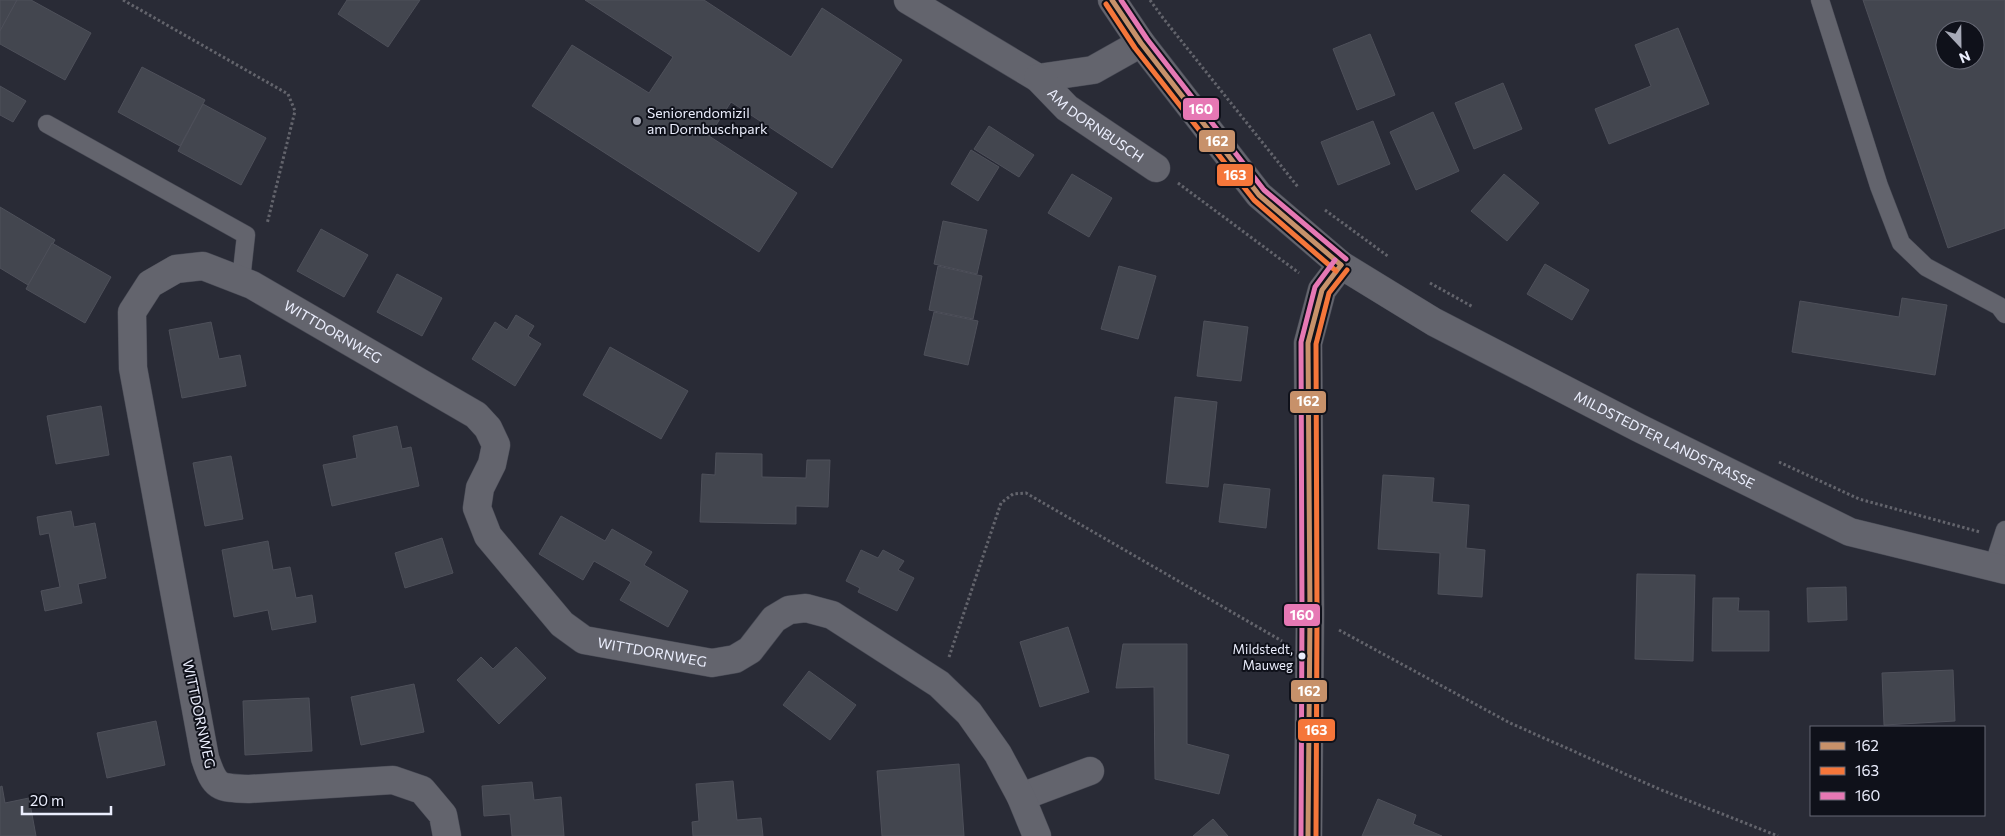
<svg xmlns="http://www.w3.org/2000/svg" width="2005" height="836" font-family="Commissioner,sans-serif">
<rect width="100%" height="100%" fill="#292b36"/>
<!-- building -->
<g fill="#43464f" stroke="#4e505a" fill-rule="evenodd">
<path d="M0,0H17L0,31Z"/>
<path d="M17,0H31L91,33L65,80L0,44V31Z"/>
<path d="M347,0H420L388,47L338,14Z"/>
<path d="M585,0H704L791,57L822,8L902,60L832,168L731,102L709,136L797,193L759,252L532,106L572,45L649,93L673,57Z"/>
<path d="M1863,0H2005V228L1948,248ZM1945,30H1975V60H1945Z"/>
<path d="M1678,28L1709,104L1609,144L1595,109L1651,86L1635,45Z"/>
<path d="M1370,34L1395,95L1357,110L1333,49Z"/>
<path d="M142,67L205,100L180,146L118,112Z"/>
<path d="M1503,83L1522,129L1474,149L1455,103Z"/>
<path d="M0,86L26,101L13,122L0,115Z"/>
<path d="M203,104L266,138L241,185L178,151Z"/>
<path d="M1433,112L1459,171L1416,190L1390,132Z"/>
<path d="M1373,121L1390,164L1338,185L1321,142Z"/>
<path d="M989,126L1034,155L1019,177L974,149Z"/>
<path d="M971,150L999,167L978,201L951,184Z"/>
<path d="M1072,174L1112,198L1089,237L1048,213Z"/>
<path d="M1504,174L1539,203L1507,241L1471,211Z"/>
<path d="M0,207L55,240L28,285L0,268Z"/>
<path d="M943,221L987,230L977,274L934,264Z"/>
<path d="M321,229L368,255L344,297L297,271Z"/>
<path d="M52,243L111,277L85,323L26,289Z"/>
<path d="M1545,264L1589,290L1572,320L1527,294Z"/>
<path d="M938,266L982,276L973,319L929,310Z"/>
<path d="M1119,266L1156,276L1138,339L1101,329Z"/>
<path d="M397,274L442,298L422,336L377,312Z"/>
<path d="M1902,298L1947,305L1935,375L1792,352L1800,301L1899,317Z"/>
<path d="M934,312L978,321L968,365L924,355Z"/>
<path d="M516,315L534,326L528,336L541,344L515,386L472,359L495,322L507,330Z"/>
<path d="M1204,321L1248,327L1241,381L1197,376Z"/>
<path d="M211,322L219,359L240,355L246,386L182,398L169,330Z"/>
<path d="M610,347L688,391L661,439L583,395Z"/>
<path d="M1175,397L1217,402L1208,487L1166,483Z"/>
<path d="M101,406L109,455L56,464L47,416Z"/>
<path d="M397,426L402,449L411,447L419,486L332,506L323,465L357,458L353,436Z"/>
<path d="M716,453L762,454V477L806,478L807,460H830L828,507L796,506V524L700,522L702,474L715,475Z"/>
<path d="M231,456L243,519L205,526L193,463Z"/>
<path d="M1383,475L1434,478L1432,502L1469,505L1466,548L1485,550L1482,597L1438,594L1440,553L1378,549Z"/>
<path d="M1224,484L1270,489L1266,528L1219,522Z"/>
<path d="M71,511L74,527L95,523L106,578L78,584L82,603L45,611L41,591L60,587L49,533L40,535L37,517Z"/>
<path d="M561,516L605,541L612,529L652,552L644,565L688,591L668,627L620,600L631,582L594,561L583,580L539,554Z"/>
<path d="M442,538L453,573L405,588L395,553Z"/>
<path d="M268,541L273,570L290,567L296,598L312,595L316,622L272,630L268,610L234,617L222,550Z"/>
<path d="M861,550L878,558L883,550L904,561L898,570L914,578L897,611L858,592L860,588L846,581Z"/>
<path d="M1637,574L1695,575L1693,661L1635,659Z"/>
<path d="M1846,587L1847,620L1808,622L1807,588Z"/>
<path d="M1713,598H1739L1738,611H1769V651H1712Z"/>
<path d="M1068,627L1089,692L1040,707L1020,642Z"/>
<path d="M1123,644H1187V744L1229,755L1219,794L1155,779L1154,687L1116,688Z"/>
<path d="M516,647L546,678L499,724L457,680L481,657L493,669Z"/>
<path d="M1953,670L1955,721L1884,725L1882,673Z"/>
<path d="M809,671L856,705L830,740L783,705Z"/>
<path d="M414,684L424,732L361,745L351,697Z"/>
<path d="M309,698L312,751L245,755L243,701Z"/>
<path d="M156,721L165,765L107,778L97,733Z"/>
<path d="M959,764L964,836H882L877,771Z"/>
<path d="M733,781L737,820L761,818L763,836H693L692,822L699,821L696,784Z"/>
<path d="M532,782L534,800L561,797L564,836H512L510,814L484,816L482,786Z"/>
<path d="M2,786L5,803L29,798L36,836H0V787Z"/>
<path d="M1378,799L1416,815L1413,824L1442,836H1362Z"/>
<path d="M1213,819L1228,836H1193Z"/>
</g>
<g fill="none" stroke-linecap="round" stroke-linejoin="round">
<!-- lane casing -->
<g stroke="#464853" stroke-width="19">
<g id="lane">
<path d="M1820,0L1879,186L1901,243L1926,267L1999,306L2005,314"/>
<path d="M47,124L246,235L241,280"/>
<path d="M1993,567L2005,530"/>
</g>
</g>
<!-- street casing -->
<g stroke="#464853" stroke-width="29">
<g id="street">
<path d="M908,0L1038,78L1093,70L1141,43"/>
<path id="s1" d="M1038,78L1067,108L1156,168"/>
<path id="s2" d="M1341,265L1434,322L1639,428L1850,532L2005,570"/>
<path d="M1021,797L1090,771"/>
<path id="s3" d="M447,836L443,815L422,790L393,780L249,789C218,788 215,788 205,758L133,368L132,312L150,284L176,269L203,266L252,285L476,415L488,428L496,445L492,464L480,488L477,508L488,536L562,624L584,640L712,663L735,659L750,650L774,619L789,610L806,608L832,615L939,684L969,713L998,754L1021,797L1037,836"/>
</g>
</g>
<!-- secondary casing -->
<g stroke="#464853" stroke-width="29">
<path id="secondary" d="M1112,0L1141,43L1259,195L1341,265L1322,290L1308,343L1310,614L1308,836"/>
</g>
<!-- path -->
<g stroke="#63646c" stroke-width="3" stroke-dasharray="2.5 2.5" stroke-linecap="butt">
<path d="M123,0L288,94L295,111L267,224"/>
<path d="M1150,0L1163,18L1298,187"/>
<path d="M1178,183L1299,273"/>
<path d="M1325,210L1389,257"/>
<path d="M1430,283L1473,307"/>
<path d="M1779,462L1859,499L1980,532"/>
<path d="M1339,630L1510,723L1659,789L1778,836"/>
<path d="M949,657L1001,503L1013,494L1026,493L1282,641"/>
</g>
<!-- lane -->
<use href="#lane" stroke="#63646d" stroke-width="18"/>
<!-- street -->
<use href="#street" stroke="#63646d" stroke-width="28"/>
<!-- secondary -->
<use href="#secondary" stroke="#63646d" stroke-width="28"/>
<!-- bus-1 casing -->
<g stroke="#0f111a" stroke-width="9">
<g id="bus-1">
<path d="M1112,0L1141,43L1259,195L1341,265"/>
<path d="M1308,836L1310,614L1308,343L1322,290L1341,265"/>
</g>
</g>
<!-- bus-2 casing -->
<g stroke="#0f111a" stroke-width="9">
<g id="bus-2">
<path d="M1106,4L1135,48L1254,200L1336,271"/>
<path d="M1316,836L1317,614L1316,344L1329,293L1347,270"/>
</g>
</g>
<!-- bus-3 casing -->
<g stroke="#0f111a" stroke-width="9">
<g id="bus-3">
<path d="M1121,0L1147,39L1264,190L1346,259"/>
<path d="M1301,836L1302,614L1301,342L1315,287L1335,260"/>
</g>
</g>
<!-- bus-1 -->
<use href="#bus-1" stroke="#c7916a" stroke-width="5"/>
<!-- bus-2 -->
<use href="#bus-2" stroke="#f5763a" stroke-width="5"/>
<!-- bus-3 -->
<use href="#bus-3" stroke="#e678b4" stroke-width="5"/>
</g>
<!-- markers -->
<circle fill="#a7aab7" stroke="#0f111a" stroke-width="2" cx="637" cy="121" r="5"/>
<circle fill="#ebeefd" stroke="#0f111a" stroke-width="2" cx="1302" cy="656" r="4.5"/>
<g text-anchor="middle" stroke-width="4" stroke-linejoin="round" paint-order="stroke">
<!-- bus labels -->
<g font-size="13" fill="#ebeefd" stroke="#0f111a" text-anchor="end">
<text x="1293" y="654">Mildstedt,<tspan x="1293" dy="16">Mauweg</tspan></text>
</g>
<!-- poi labels -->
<g font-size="14" fill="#ebeefd" stroke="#0f111a" text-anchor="start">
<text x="647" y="118">Seniorendomizil<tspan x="647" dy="16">am Dornbuschpark</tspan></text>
</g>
<!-- street labels -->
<g font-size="14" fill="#ebeefd" stroke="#0f111a">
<text dy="5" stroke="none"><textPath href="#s1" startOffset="75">AM DORNBUSCH</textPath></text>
<text dy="5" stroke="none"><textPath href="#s3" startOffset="979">WITTDORNWEG</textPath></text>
<text dy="5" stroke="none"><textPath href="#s2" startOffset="368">MILDSTEDTER LANDSTRASSE</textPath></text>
<text dy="5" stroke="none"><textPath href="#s3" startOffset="1489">WITTDORNWEG</textPath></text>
<text transform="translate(199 714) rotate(78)" y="5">WITTDORNWEG</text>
</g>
</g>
<g stroke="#0f111a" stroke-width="2">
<rect x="1182" y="97" width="38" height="24" rx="5" fill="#e678b4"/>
<rect x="1198" y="129" width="38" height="24" rx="5" fill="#c7916a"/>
<rect x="1216" y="163" width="38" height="24" rx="5" fill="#f5763a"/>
<rect x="1289" y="390" width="38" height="24" rx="5" fill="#c7916a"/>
<rect x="1283" y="603" width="38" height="24" rx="5" fill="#e678b4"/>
<rect x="1290" y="679" width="38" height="24" rx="5" fill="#c7916a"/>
<rect x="1297" y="718" width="39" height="24" rx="5" fill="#f5763a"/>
</g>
<g font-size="14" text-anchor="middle" font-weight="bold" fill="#fff">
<text x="1201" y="114">160</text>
<text x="1217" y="146">162</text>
<text x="1235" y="180">163</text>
<text x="1308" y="406">162</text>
<text x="1302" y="620">160</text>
<text x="1309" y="696">162</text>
<text x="1316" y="735">163</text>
</g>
<!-- legend -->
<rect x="1810" y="726" width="175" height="90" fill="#0f111a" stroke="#676975"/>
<rect x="1820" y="742" width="25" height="8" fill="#c7916a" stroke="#676975"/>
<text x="1855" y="751" font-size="15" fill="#ebeefd">162</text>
<rect x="1820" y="767" width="25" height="8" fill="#f5763a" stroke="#676975"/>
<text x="1855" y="776" font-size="15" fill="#ebeefd">163</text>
<rect x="1820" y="792" width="25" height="8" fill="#e678b4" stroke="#676975"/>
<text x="1855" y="801" font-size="15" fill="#ebeefd">160</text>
<!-- north arrow -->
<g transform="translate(1960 45) rotate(158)"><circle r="24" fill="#0f111a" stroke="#676975"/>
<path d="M0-4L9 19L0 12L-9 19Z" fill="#a7aab7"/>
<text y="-8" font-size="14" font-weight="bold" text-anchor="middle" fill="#ebeefd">N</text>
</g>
<!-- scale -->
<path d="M22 806v8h89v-8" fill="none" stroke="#ebeefd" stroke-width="2.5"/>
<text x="30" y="806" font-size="15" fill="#ebeefd" stroke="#0f111a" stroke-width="4" paint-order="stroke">20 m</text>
</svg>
